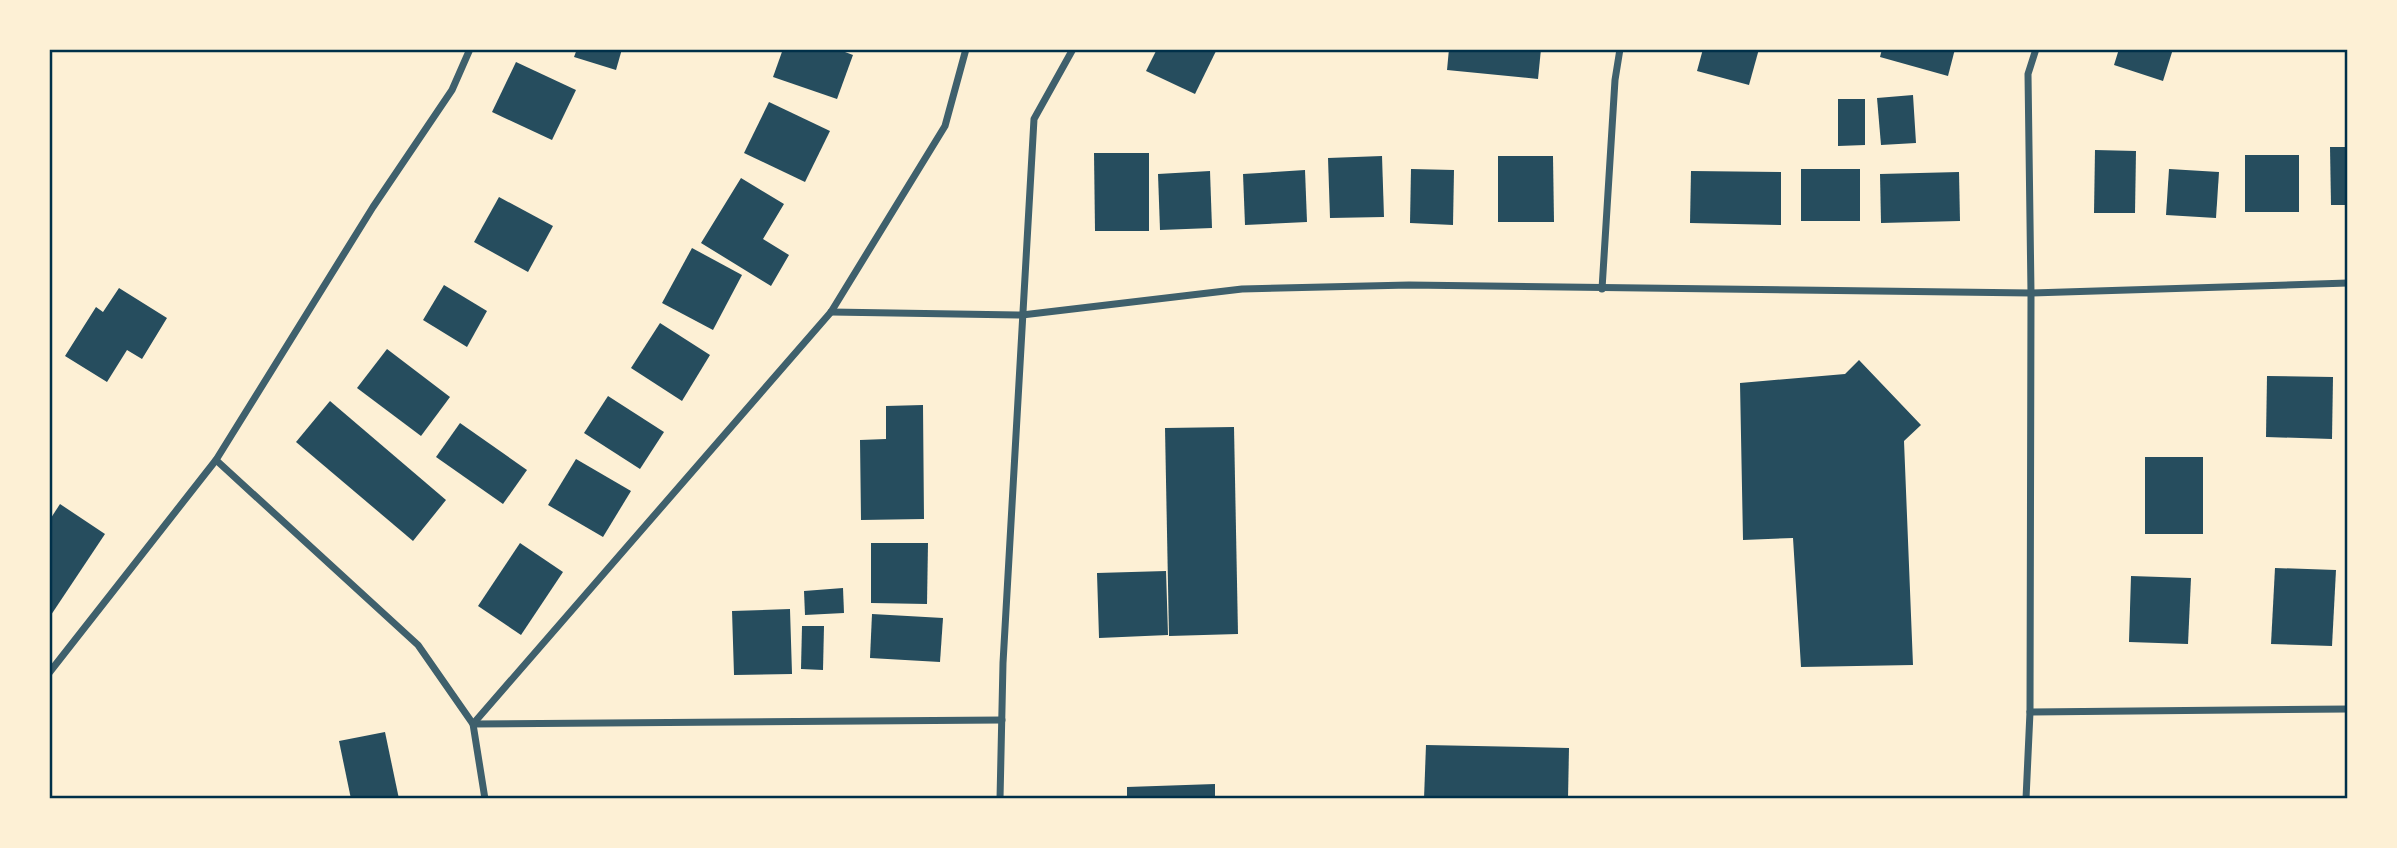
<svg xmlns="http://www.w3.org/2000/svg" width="2397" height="848" font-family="Spectral,serif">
<rect width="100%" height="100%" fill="#fdf0d5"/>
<!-- building -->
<g fill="#264d5e">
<path d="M577,49H622L616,70L574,57Z"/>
<path d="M783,49H837L853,55L837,99L773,77Z"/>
<path d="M1157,49H1217L1195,94L1146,71Z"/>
<path d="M1449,49H1541L1538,79L1447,70Z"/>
<path d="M1703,49H1759L1749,85L1697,71Z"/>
<path d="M1882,49H1955L1948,76L1880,57Z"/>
<path d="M2119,49H2173L2163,81L2114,65Z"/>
<path d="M516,62L576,90L552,140L492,112Z"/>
<path d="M1913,95L1916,143L1881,145L1877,98Z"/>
<path d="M1838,99H1865V145L1838,146Z"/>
<path d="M769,102L830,131L805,182L744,153Z"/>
<path d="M2330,147H2348V205H2331Z"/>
<path d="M2095,150L2136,151L2135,213H2094Z"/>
<path d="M1094,153H1149V231H1095Z"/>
<rect x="2245" y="155" width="54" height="57"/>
<path d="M1382,156L1384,217L1330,218L1328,158Z"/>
<path d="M1498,156H1553L1554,222H1498Z"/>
<path d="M1411,169L1454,170L1453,225L1410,223Z"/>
<rect x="1801" y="169" width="59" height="52"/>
<path d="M2169,169L2219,172L2216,218L2166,215Z"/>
<path d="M1305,170L1307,222L1245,225L1243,174Z"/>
<path d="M1210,171L1212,228L1160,230L1158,174Z"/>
<path d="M1691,171L1781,172V225L1690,223Z"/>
<path d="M1959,172L1960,221L1881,223L1880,174Z"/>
<path d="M741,178L784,204L763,239L789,255L771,286L701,243Z"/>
<path d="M499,197L553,226L528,272L474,242Z"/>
<path d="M692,248L742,275L713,330L662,303Z"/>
<path d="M444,285L487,311L467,347L423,320Z"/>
<path d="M119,288L167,318L142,359L127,350L107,382L65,356L96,307L103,312Z"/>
<path d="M660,323L710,355L682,401L631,368Z"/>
<path d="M387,349L450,397L421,436L357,388Z"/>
<path d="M1859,360L1921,425L1904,441L1913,665L1801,667L1793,538L1743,540L1740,383L1845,374Z"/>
<path d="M2267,376L2333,377L2332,439L2266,437Z"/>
<path d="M608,396L664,432L640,469L584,433Z"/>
<path d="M330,401L446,500L413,541L296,442Z"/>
<path d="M923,405L924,519L861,520L860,440L886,439V406Z"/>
<path d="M460,423L527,470L503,504L436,457Z"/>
<path d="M1234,427L1238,634L1169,636L1165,428Z"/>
<rect x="2145" y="457" width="58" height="77"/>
<path d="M576,459L631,491L603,537L548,505Z"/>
<path d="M60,504L105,534L49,618V521Z"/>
<path d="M520,543L563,572L521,635L478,606Z"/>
<path d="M871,543H928L927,604L871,603Z"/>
<path d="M2275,568L2336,570L2332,646L2271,644Z"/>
<path d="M1166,571L1168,635L1099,638L1097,573Z"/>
<path d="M2131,576L2191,578L2188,644L2129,642Z"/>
<path d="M843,588L844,613L805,615L804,591Z"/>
<path d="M790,609L792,674L734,675L732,611Z"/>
<path d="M872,614L943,618L940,662L870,658Z"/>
<path d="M802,626H824L823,670L801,669Z"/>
<path d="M385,732L399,799H351L339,741Z"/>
<path d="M1426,745L1569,748L1568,799H1424Z"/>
<path d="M1215,784V799H1127V787Z"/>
</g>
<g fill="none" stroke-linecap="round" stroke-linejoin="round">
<!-- minor -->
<g stroke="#3f606c" stroke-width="7">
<path d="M1602,289L1615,80L1620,49"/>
<path d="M831,312L1022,315L1242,289L1409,285L2031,293L2348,283"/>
<path d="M216,460L418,645L473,724L1002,720"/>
<path d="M49,673L216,460L373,207L452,90L470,49"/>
<path d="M2030,712L2348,709"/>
<path d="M485,799L473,724L831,312L945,126L966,49"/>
<path d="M1000,799L1003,663L1034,119L1073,49"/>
<path d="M2026,799L2030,712L2031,293L2028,74L2036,49"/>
</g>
</g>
<!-- border -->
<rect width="2397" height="848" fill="none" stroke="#fdf0d5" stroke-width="102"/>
<rect x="51" y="51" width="2295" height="746" fill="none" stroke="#003049" stroke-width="2.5"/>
</svg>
